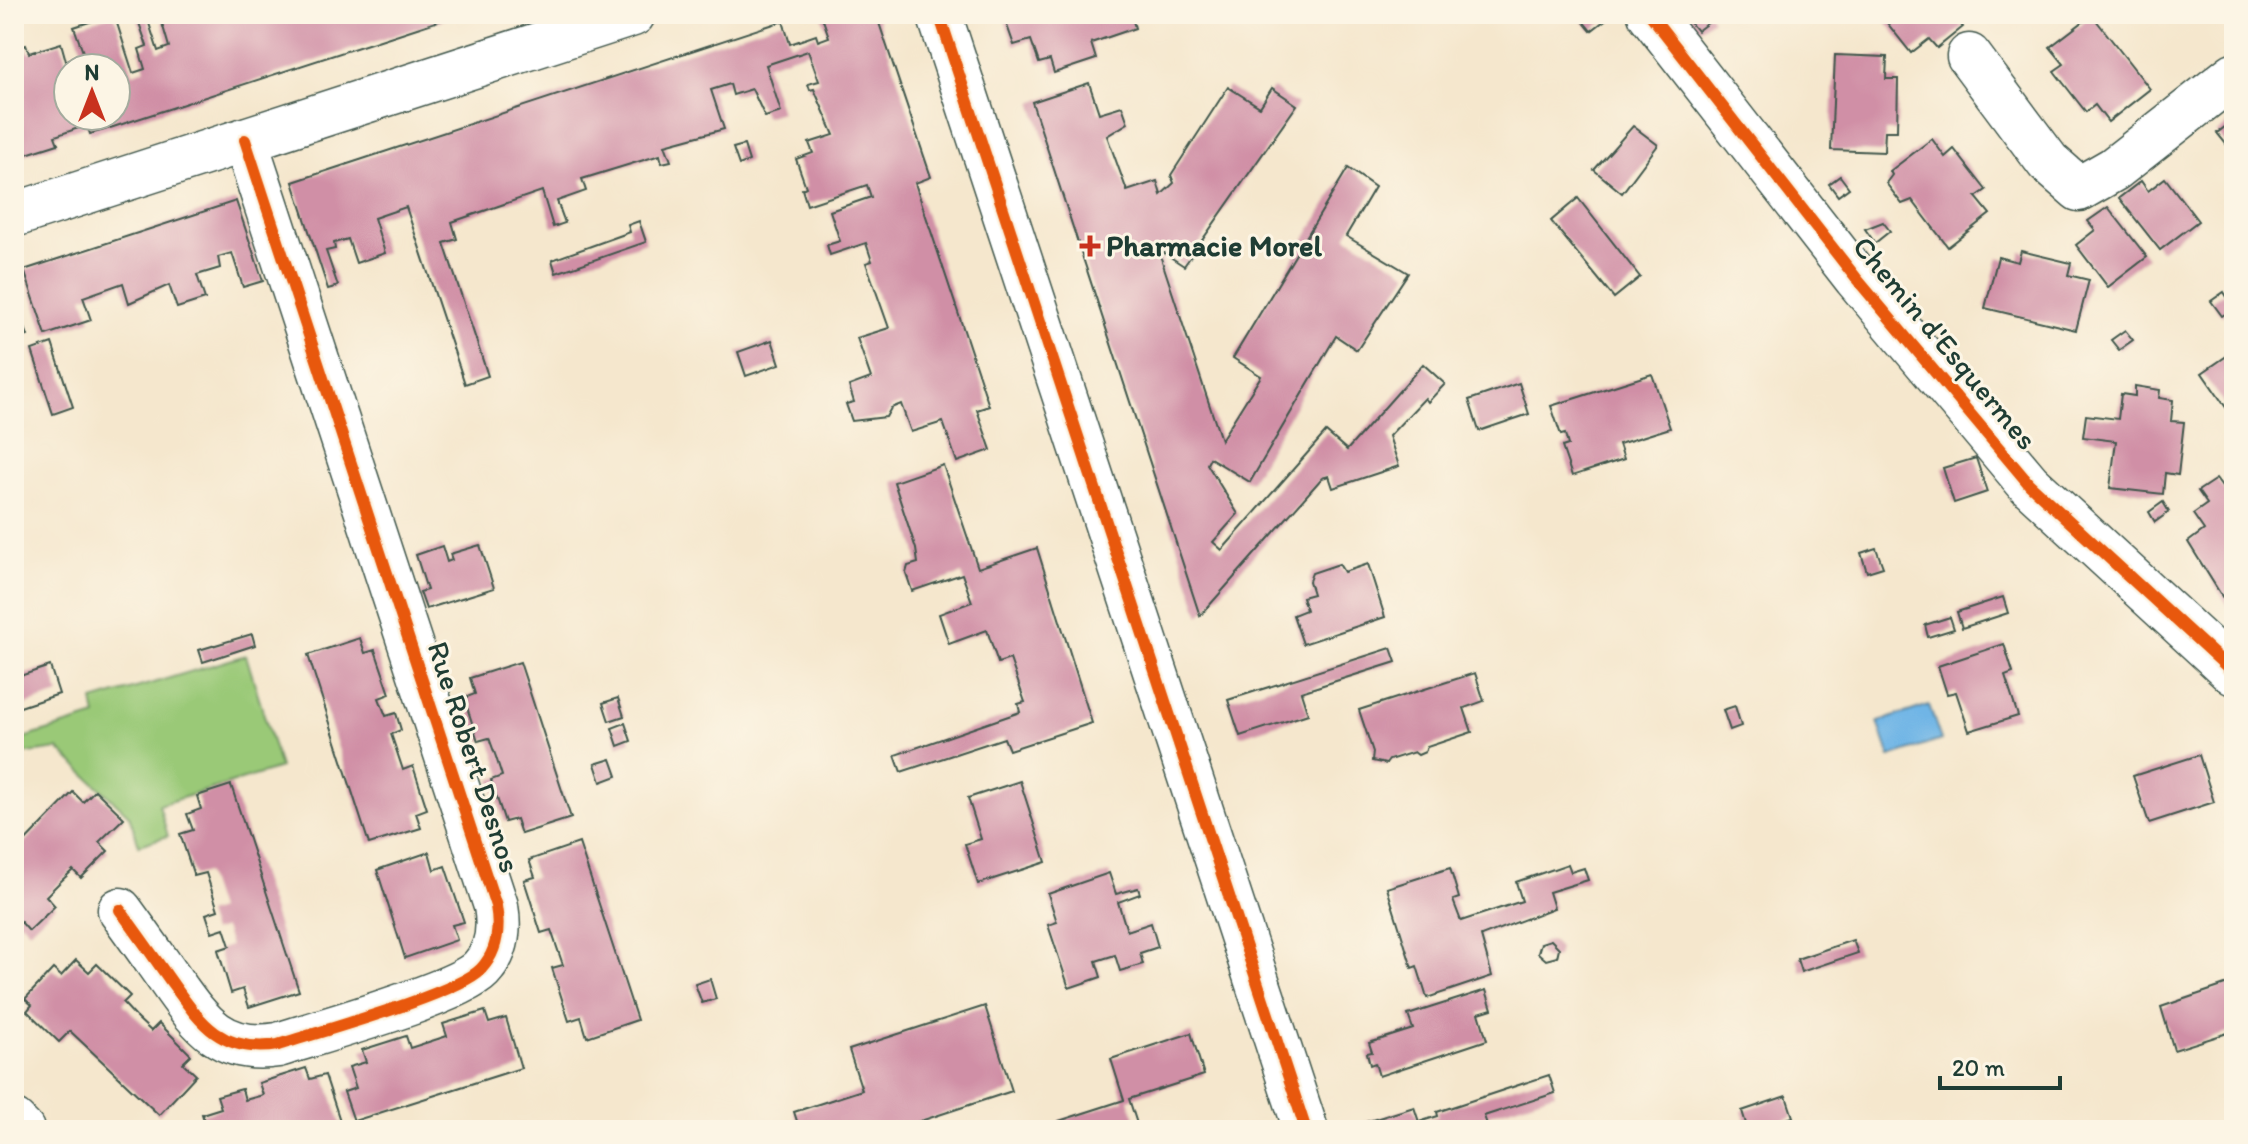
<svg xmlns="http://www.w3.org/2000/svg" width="2248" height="1144" font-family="Itim,sans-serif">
<rect width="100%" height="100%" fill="#fcf5e5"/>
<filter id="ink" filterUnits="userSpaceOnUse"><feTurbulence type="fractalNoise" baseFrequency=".0125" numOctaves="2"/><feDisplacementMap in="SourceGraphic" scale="16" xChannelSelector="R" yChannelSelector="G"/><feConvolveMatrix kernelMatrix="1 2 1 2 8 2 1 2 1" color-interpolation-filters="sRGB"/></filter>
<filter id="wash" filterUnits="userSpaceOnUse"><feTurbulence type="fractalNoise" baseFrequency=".006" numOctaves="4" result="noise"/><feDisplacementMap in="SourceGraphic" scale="32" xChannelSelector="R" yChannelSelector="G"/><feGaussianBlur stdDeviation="1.8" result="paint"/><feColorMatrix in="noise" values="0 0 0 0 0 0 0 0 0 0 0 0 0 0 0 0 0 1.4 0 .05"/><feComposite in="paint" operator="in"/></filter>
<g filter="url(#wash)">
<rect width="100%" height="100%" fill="#f5e7cd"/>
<!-- green -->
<path fill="#9ac977" stroke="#5c8356" stroke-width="2" d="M246,655L280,768L159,805L168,836L139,845L129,815L58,749L14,755V741L96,716L93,701Z"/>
<!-- water -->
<path fill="#70b5e6" stroke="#48798d" stroke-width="2" d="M1929,705L1941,740L1890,757L1878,722Z"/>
<g id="blocks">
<!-- building -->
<g fill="#d08fa6" fill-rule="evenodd">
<path d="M114,14L133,73L145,69L139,49L147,46L136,14H146L158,51L169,47L162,23L166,14H172L173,19L175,14H183L185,20L203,14L457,15L104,130L90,134L87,125L55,136L58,144L14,158V70L18,69L14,49L26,45L29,53L61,43L66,61L84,55L74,27ZM68,68H116V116H68Z"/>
<path d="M821,14H876L931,177L915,183L989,406L977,410L991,450L957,462L943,422L911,432L901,404L891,408L886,417L852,421L846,404L854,402L849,386L871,378L857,338L889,328L866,263L872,261L866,243L830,255L827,245L840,241L830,211L871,197L867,185L807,205L802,189L806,187L796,159L813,153L809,143L834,135L814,89L810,90L808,84L819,81L808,51L766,65L781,112L765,117L752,89L733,95L730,84L711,90L724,129L665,145L671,161L662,163L660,155L582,179L586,191L557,201L565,223L553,227L542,191L452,222L457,239L444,243L488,376L465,384L406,207L374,218L385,253L356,263L348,239L334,243L335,249L326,251L338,286L328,289L293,182L783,21L790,44L816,35L818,41L829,37Z"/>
<path d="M1003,14H1131L1135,28L1091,43L1096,59L1054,73L1050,60L1039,63L1031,40L1014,45Z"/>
<path d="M1577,14H1613L1591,31Z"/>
<path d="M1691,14H1709L1713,19L1697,31L1686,18Z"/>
<path d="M1880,14H1960L1955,18L1963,27L1937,48L1929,39L1911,53Z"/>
<path d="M2092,15L2150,89L2108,122L2095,105L2086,112L2078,102L2054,71L2064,64L2050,47Z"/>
<path d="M1835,55L1887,57L1886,79H1898L1897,131H1885L1884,152L1831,150Z"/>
<path d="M1089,83L1099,113L1122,106L1128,123L1107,136L1127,191L1157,181L1161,195L1174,183L1171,175L1228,87L1260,107L1272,88L1297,105L1184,266L1158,249L1221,440L1261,376L1233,358L1348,168L1375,187L1346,236L1408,273L1357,350L1336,336L1250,482L1210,458L1207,464L1238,514L1213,542L1222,550L1326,432L1347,450L1423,364L1445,384L1428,402L1425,398L1389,436L1399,466L1333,488L1329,476L1322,478L1200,616L1032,102Z"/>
<path d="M2234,120V154L2217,133Z"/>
<path d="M1633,126L1658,145L1622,193L1594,170Z"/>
<path d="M1932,139L1945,157L1954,149L1986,190L1976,197L1990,214L1948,247L1912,200L1902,204L1886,183L1892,175L1890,171Z"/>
<path d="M744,145L749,161L739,165L733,148Z"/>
<path d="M1840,176L1849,188L1838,196L1829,184Z"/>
<path d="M2165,178L2198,221L2160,250L2119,198L2141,181L2148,191Z"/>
<path d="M1578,198L1640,277L1614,298L1551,221Z"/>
<path d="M236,201L263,281L243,287L232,253L218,257L220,268L197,275L205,299L177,308L169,285L129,303L123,283L83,297L91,320L46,335L24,270Z"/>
<path d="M2108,207L2147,257L2108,287L2076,245L2095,230L2088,221Z"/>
<path d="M639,221L646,242L556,273L552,260L630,232L628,225Z"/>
<path d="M1883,222L1890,231L1875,243L1865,229Z"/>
<path d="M2021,251L2071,263L2068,275L2089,280L2076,330L1985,308L1998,257L2018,262Z"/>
<path d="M2224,292L2234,308L2222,316L2211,301Z"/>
<path d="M14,297L28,336L14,341Z"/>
<path d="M2125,330L2133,340L2119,350L2111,340Z"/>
<path d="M772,340L780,364L746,376L738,352Z"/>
<path d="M52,343L73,407L53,414L32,350Z"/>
<path d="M2234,351V419L2202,373Z"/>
<path d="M1652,374L1670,428L1619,444L1624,459L1572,476L1562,447L1568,445L1565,434L1561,435L1551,406Z"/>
<path d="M1519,383L1529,414L1479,431L1469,400Z"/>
<path d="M2135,386L2160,390L2159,398L2173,400L2171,421L2184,422L2178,475L2165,473L2163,494L2110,488L2116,441L2083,437L2086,415L2118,419L2121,394L2135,396Z"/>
<path d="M1976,458L1987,492L1954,503L1943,468Z"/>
<path d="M943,465L978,568L1037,548L1092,723L1009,750L1004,738L901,772L895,755L1020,712L1018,704L1025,702L1010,659L998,663L987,630L949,644L939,614L972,602L962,574L912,591L906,573L908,566L918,563L916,549L894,482Z"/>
<path d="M2216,479L2225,491L2234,484V602L2228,606L2188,542L2204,530L2193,514L2207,504L2198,491Z"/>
<path d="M2163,502L2169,512L2155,522L2149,512Z"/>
<path d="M480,545L494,588L426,609L420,592L427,590L416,555L442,546L447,562L452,560L450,554Z"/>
<path d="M1876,548L1883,567L1867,572L1861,553Z"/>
<path d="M1339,564L1344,572L1368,564L1385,617L1303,644L1293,615L1306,610L1302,597L1313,594L1309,581L1312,573Z"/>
<path d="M2003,597L2008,613L1962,628L1957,612Z"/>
<path d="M1950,617L1954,629L1928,637L1925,625Z"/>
<path d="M252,634L255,645L203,662L199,650Z"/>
<path d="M360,638L365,653L375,650L390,694L379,698L386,716L396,713L401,730L391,734L403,770L413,766L427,809L416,813L421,828L369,844L308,655Z"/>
<path d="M2004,644L2013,673L2005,676L2018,716L1969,731L1956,692L1947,694L1938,666Z"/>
<path d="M1391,648L1396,662L1301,692L1308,714L1240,736L1228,700Z"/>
<path d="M520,662L571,818L521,834L516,819L505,822L491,780L502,776L496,757L489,738L478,741L464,698L475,694L470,678Z"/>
<path d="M50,666L59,694L14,709V678Z"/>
<path d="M1475,673L1484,701L1464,708L1472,732L1427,747L1425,752L1418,755L1414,752L1389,760L1386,764L1372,761L1373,752L1359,710Z"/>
<path d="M618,698L624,716L609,721L603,703Z"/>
<path d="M1735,706L1741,726L1730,730L1723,710Z"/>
<path d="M625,723L631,741L618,746L612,728Z"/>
<path d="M2199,755L2214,802L2149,823L2133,776Z"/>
<path d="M611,759L617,776L601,782L595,764Z"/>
<path d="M1020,781L1046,862L978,884L965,844L981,839L968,798Z"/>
<path d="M231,785L299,991L249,1007L243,989L231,993L218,950L230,946L224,928L212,932L206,914L218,910L206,873L194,876L180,834L193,830L187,814L201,809L197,796Z"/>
<path d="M95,790L124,818L99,842L108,851L81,878L73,870L59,883L46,896L55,906L29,931L21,922L14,929V853L73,792L83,802Z"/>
<path d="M579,843L637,1020L587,1037L581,1017L569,1021L552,968L563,965L551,930L541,933L524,880L535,877L529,860Z"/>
<path d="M429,852L434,870L445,866L464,922L452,925L457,940L405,958L377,870Z"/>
<path d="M1568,864L1571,872L1584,868L1588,880L1549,892L1554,908L1481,936L1492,976L1427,998L1417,966L1412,968L1387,888L1450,868L1459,898L1453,900L1461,921L1522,901L1516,882Z"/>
<path d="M1109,873L1116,894L1138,888L1140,894L1118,902L1127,931L1151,923L1158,947L1140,953L1143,964L1120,971L1115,955L1096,961L1101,977L1069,988L1048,925L1057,922L1048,894Z"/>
<path d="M1551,940L1559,948L1557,957L1546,960L1538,953L1541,943Z"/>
<path d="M1853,940L1858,953L1801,972L1797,959Z"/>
<path d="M76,960L89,972L97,964L130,996L123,1003L136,1017L151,1031L159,1023L191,1055L183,1063L196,1075L159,1115L70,1031L59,1042L27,1011L32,1005L25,999L53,969L61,976Z"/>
<path d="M710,979L716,999L702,1003L695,984Z"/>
<path d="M2234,982V1031L2174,1050L2161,1007Z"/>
<path d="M1486,990L1492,1009L1479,1013L1487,1040L1379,1076L1375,1063L1370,1065L1367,1053L1372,1052L1369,1043L1413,1029L1408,1015Z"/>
<path d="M985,1006L1012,1091L893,1130H800L794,1112L862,1090L849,1050Z"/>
<path d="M485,1011L489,1023L506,1018L521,1068L354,1121L344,1092L356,1088L349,1067L366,1062L362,1050L406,1036L410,1048L447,1036L443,1024Z"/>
<path d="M1191,1033L1204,1075L1129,1099L1139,1130H1061L1059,1121L1124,1100L1111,1059Z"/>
<path d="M306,1068L310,1079L325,1075L343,1130H207L202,1114L221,1108L217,1096L242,1089L245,1100L263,1095L259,1083Z"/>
<path d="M1549,1075L1555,1093L1484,1116L1489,1130H1369L1366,1122L1414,1107L1419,1122L1438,1116L1437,1112Z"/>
<path d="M1786,1096L1793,1117L1748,1130L1742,1111Z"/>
</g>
</g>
</g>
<g filter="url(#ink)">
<use href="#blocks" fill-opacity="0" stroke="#3f564b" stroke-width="2"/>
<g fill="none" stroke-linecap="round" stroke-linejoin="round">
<!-- minor casing -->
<g stroke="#3f564b" stroke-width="47">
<g id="minor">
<path d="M1650,14L1856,278L2029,484L2234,673"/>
<path d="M1969,56L2048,162L2079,189L2114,169L2234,75"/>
<path d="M14,215L633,14"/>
<path d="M120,910C137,933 153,956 170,980C200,1022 220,1054 278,1045C318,1032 457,994 481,969C498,951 500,929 496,906L245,140"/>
<path d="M14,1122L22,1130"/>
</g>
</g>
<!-- major casing -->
<g stroke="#3f564b" stroke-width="47">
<path id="major" d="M939,14L1306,1130"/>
</g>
<!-- minor -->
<use href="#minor" stroke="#fff" stroke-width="44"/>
<!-- major -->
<use href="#major" stroke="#fff" stroke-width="44"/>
<!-- cycleway casing -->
<g stroke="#fcf5e5" stroke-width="17">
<g id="cycleway">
<path d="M939,14L1306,1130"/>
<path d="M1650,14L1856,278L2029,484L2234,673"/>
<path d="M120,910C137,933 153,956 170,980C200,1022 220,1054 278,1045C318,1032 457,994 481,969C498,951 500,929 496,906L245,140"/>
</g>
</g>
<!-- cycleway -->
<use href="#cycleway" stroke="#e8590c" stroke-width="12"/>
</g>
</g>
<!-- markers -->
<path fill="#c8321e" stroke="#fcf5e5" stroke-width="3" d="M1086 234h8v8h8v8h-8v8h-8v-8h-8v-8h8z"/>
<g text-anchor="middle" stroke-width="6" stroke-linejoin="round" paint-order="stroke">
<!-- poi labels -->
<g font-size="30" font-weight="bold" fill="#1f3d34" stroke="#fcf5e5" text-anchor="start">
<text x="1106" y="256">Pharmacie Morel</text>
</g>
<!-- street labels -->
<g font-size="30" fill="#1f3d34" stroke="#fcf5e5">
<text transform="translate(1945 343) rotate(50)" y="10">Chemin d'Esquermes</text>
<text transform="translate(474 757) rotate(72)" y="10">Rue Robert Desnos</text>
</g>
</g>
<!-- margin -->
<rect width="2248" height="1144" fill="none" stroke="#fcf5e5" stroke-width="48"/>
<!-- north arrow -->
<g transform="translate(92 92)"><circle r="38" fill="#fcf5e5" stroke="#a4ab9e" stroke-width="2"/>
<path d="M0-6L14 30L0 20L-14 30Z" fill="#c8321e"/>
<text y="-12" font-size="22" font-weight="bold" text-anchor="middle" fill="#1f3d34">N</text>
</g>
<!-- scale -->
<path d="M1940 1076v12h120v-12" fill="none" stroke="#1f3d34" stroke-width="4"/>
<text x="1952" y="1076" font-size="24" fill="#1f3d34" stroke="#fcf5e5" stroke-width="6" paint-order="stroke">20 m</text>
</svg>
